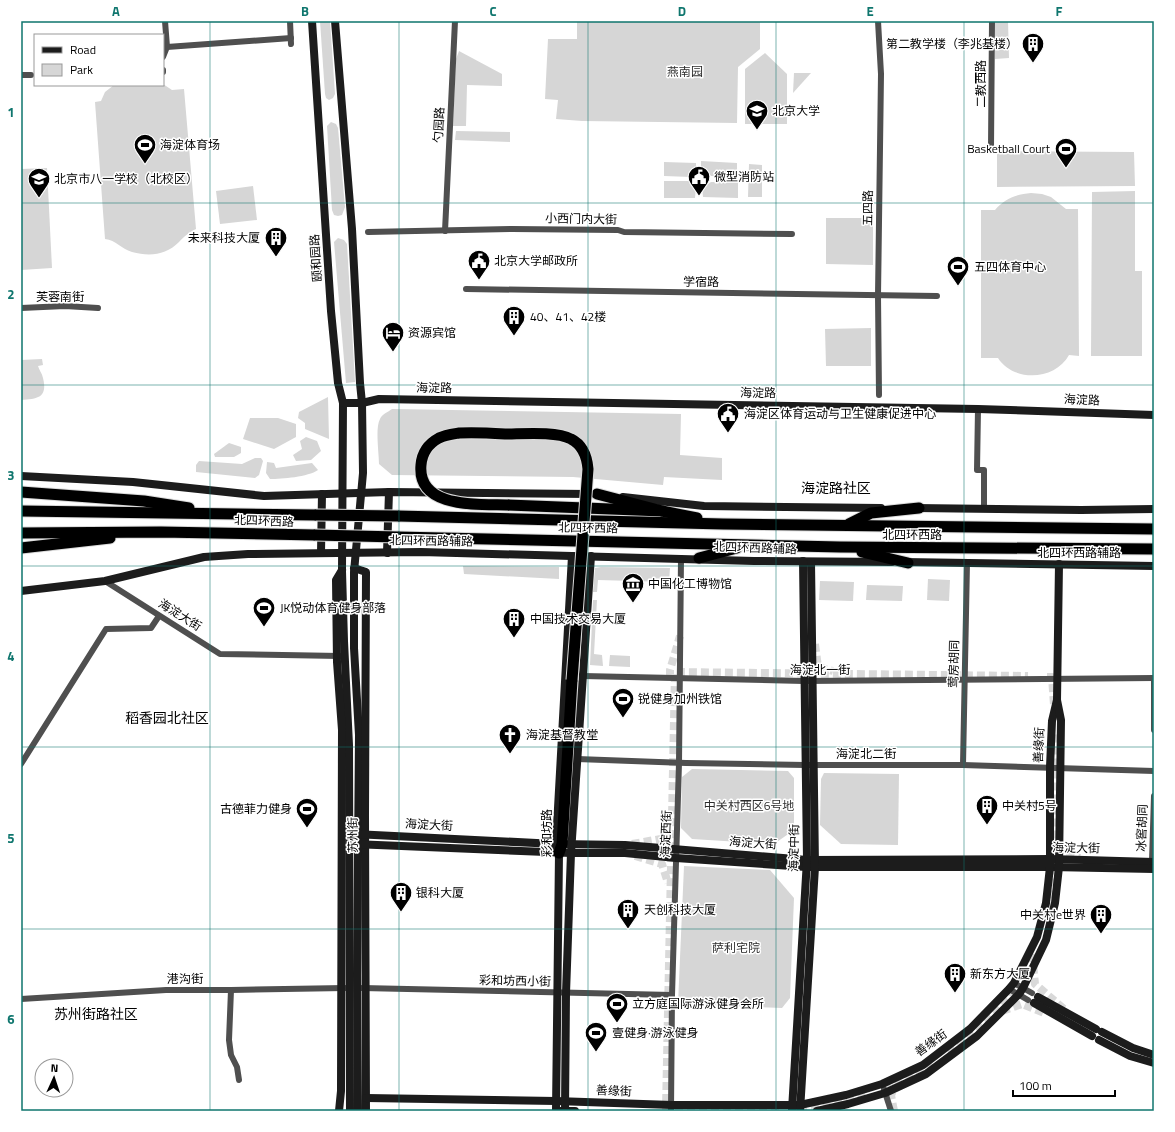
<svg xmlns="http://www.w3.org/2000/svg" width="1175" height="1132" font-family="'Titillium Web','Noto Sans SC',sans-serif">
<rect width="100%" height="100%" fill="#fff"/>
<!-- green -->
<g fill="#d6d6d6">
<path d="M320,21H330L335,94L333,98L329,100L326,98L325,94Z"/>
<path d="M577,21H760V49L738,67L737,123L582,121L556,119L558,100L545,99L548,39H577Z"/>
<path d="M995,21H1008L1009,58L995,59Z"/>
<path d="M459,51L502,74V86L467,85L466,126H453L456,59Z"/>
<path d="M765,53L787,74V124H745V69Z"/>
<path d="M794,73H811L793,93Z"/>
<path d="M163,84L172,90L184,89L196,229C189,232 185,236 179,242C166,255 150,257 132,252C121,249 116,240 105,239L95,102L101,101L105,92L114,85H163Z"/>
<path d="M331,122L336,124L338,128L345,207L342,215L338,216L334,215L332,210L327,126Z"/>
<path d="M456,131L510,132V142L455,140Z"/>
<path d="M997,151L1134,152L1135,186L997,187Z"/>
<path d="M701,161L737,163V177L711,176L707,172L701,169Z"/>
<path d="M664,162L696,163V170L692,173L691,177L664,176Z"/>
<path d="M749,164L762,165V197H748Z"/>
<path d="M47,168L52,268L21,270V169Z"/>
<path d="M664,181H691L696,187L695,198H664Z"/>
<path d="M711,182H738V198L703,197L702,188Z"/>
<path d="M253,186L257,220L220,224L216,191Z"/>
<path d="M1135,191V271H1142V356H1091L1092,192Z"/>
<path d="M1031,193L1042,194L1051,197L1066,209H1078L1079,356L1069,355C1055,381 1013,382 998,358H981V210H995C1004,199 1017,194 1031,193Z"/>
<path d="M826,218H873V265L826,264Z"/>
<path d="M338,238L344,240L347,244L355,382L346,383L334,242Z"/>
<path d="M871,328V366H826L825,329Z"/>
<path d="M42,359L43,365L38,366C39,370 42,373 43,378C48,398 37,399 21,400V360Z"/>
<path d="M328,397L329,439L305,429V423L298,418L299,412Z"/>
<path d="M392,409L681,414L680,455L722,458V480L664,477L663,485L573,477L392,475L379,464C379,453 375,428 380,419C382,414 388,412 392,409Z"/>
<path d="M250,418H278L296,424V437L274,449L243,439Z"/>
<path d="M306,437L317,441L321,451L311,460L296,461L293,455L302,449L300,441Z"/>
<path d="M229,443L241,447V453L234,457H215L214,454Z"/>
<path d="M255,458H261L263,461L259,475L255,478L196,472V465L199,461L242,464Z"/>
<path d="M267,462L274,463L276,468L312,463L318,470C308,477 282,479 270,479L266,473Z"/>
<path d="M463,566L559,567V579L464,574Z"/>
<path d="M601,567L670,568L669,582L598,580L597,592H593L595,568Z"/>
<path d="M928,579L950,580L949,601L927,600Z"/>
<path d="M820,581L854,582L853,601L819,600Z"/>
<path d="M867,585L903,586L902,601L866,600Z"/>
<path d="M593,600H597L594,654L602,655L603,666L590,665Z"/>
<path d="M610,655L630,656V667L609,666Z"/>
<path d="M692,769L788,771L794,778V830L774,844L692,839L681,828L682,777Z"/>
<path d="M824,773L899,774L898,845L841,844L820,825L821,779Z"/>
<path d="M684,866L770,870L794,898L790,998L782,1008L678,1004Z"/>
</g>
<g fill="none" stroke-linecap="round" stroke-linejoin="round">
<!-- secondary-tunnel -->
<g stroke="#d9d9d9" stroke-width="8" stroke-dasharray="8 4" stroke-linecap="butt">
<path d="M815,644L818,667L833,671"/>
<path d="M670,677V670L680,636"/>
<path d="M1047,677H1052L1054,705"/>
<path d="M632,844L666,838L668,828"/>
<path d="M1058,847L1063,854L1080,858"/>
<path d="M635,856L662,864L668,883"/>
<path d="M1048,910L1051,899L1054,862L1055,732"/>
<path d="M1032,954L1035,984L1064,1009"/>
<path d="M1002,1011L1022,1004L1047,1014"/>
<path d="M947,1051L969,1035L1009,998L1016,984"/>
<path d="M883,1087L916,1075L932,1063"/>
<path d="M799,1109L846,1100L869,1092"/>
<path d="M779,1111L666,1109L675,672L1028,676"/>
<path d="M894,1111L891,1095L896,1085"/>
</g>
<!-- highway casing -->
<g stroke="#dbdbdb" stroke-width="13">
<g id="highway">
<path d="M21,492L144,501L189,508"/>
<path d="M597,494L662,511L697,518"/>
<path d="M508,505L662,511"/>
<path d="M21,511L316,515"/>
<path d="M398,516L723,524L1154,529"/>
<path d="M849,524L871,513L919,508"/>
<path d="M21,533L161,532L315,535"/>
<path d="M398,537L840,547L1154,549"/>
<path d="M21,548L110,538"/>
<path d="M862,552L908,563"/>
<path d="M699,558L737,548"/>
<path d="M559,853L562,844L572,680"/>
</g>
</g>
<!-- street -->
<g stroke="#4f4f4f" stroke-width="6">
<path d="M290,21L291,44"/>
<path d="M878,21L881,74L878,296L879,395"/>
<path d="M167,47L291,38"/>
<path d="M163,57L167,47L165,21"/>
<path d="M163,70V72"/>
<path d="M21,75H31"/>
<path d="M991,148L992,21"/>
<path d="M445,231L455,21"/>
<path d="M368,232L512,229L618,230L624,232L792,234"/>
<path d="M466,289L937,296"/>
<path d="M21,308L65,306L98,308"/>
<path d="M978,409L977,470H984V509"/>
<path d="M105,581L220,654L340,656"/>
<path d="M583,676L804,681L1154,678"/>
<path d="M1154,678V730"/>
<path d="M577,759L686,763L805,765H963L1154,771"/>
<path d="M21,764L106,629L151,628L159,616"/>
<path d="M963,765L967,563"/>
<path d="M1154,796L1152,861L1154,863"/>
<path d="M1014,983L1032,993"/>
<path d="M362,988L672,995"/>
<path d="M1009,989L1028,1000"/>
<path d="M231,990L229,1040L231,1055L237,1067L239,1080"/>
<path d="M21,999L166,990H231L345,988"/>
<path d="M884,1089L891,1111"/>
<path d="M671,1111L672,995L679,763L681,558"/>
</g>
<!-- secondary -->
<g stroke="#1c1c1c" stroke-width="8">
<path d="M312,21L331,311L338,383L343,403L342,571L344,641L349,745L350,1111"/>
<path d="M335,21L352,229L360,383L362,403L363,473L354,572V648L359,735L357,975L358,1111"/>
<path d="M343,403H362L379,399L978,409L1154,415"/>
<path d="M21,476L133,482L264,496L389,492L590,494"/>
<path d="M623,497L704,506L881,508"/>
<path d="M915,508L1081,510L1154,509"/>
<path d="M321,553L322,494"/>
<path d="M387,553L389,492"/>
<path d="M904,562L1154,566"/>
<path d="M354,568L366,572L365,816L366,1111"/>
<path d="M21,591L105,581L204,557L248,554L421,552L754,561L892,562"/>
<path d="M354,834L556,844L625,845L807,860L1050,859L1154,862"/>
<path d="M353,844L571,853H625L676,858L806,867H1050L1154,869"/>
<path d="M1038,997L1096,1029"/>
<path d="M1034,1003L1092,1036"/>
<path d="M1102,1032L1133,1048L1154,1055"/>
<path d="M1099,1040L1130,1056L1154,1063"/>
<path d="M366,1098L556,1101L672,1105H800L846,1095L882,1084L923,1065L970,1029L1009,989L1014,983L1037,937L1046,903L1050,867V767L1052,721L1057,700"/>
<path d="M792,1110L807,860L803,561"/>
<path d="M339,1111L341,1091L342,730L337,662L336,580L342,570"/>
<path d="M556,1111L559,853L556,844L572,556"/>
<path d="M559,1111H575"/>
<path d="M565,1111L566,993L571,853L591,556"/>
<path d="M800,1111L815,867L811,562"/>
<path d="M817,1111L848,1104L885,1093L926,1074L977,1036L1019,994L1023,988L1046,940L1055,903L1059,867L1061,720L1057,700L1059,564"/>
</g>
<!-- highway -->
<use href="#highway" stroke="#000" stroke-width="11"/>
<!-- highway-bridge casing -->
<g stroke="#dbdbdb" stroke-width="13" stroke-linecap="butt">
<g id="highway-bridge">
<path d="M508,505C479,504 417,509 421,465C422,452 428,444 439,438C445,435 453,434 459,433C474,432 490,433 505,434C522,434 556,431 571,439C583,445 587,457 588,469L572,680"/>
<path d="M316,515L398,516"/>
<path d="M315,535L398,537"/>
</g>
</g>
<!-- highway-bridge -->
<use href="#highway-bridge" stroke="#000" stroke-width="11"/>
</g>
<!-- grid -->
<path fill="none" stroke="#0f766e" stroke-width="1" stroke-opacity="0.55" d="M210,21V1111M399,21V1111M588,21V1111M776,21V1111M964,21V1111M21,203H1154M21,385H1154M21,566H1154M21,747H1154M21,929H1154"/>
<!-- icons -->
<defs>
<g id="building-pin" transform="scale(1.15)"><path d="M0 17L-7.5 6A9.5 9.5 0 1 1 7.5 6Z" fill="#000" stroke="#fff"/><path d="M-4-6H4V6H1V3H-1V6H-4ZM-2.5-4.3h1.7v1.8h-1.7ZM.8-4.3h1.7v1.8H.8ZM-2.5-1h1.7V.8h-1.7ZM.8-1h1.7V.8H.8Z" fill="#fff"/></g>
<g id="university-pin" transform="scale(1.15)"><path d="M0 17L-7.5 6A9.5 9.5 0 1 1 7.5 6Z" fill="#000" stroke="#fff"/><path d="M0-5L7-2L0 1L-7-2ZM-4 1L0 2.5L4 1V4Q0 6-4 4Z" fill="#fff"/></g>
<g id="stadium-pin" transform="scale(1.15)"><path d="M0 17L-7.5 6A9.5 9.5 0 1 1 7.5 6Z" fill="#000" stroke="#fff"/><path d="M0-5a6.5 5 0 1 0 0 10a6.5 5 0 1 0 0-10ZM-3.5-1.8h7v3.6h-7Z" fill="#fff"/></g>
<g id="civic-pin" transform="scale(1.15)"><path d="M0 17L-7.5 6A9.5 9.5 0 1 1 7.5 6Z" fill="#000" stroke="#fff"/><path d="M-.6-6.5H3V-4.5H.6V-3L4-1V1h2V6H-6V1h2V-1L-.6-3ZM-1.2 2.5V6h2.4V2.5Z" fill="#fff"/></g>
<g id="school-pin" transform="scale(1.15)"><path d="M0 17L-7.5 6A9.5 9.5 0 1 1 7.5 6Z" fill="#000" stroke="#fff"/><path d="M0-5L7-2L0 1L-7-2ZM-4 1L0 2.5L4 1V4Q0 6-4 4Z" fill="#fff"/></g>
<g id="hotel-pin" transform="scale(1.15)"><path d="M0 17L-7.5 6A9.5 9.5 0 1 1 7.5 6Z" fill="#000" stroke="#fff"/><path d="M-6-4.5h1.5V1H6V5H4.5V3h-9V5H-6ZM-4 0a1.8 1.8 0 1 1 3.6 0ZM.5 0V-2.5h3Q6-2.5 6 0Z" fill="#fff"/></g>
<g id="museum-pin" transform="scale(1.15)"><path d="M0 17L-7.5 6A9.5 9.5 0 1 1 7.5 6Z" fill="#000" stroke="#fff"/><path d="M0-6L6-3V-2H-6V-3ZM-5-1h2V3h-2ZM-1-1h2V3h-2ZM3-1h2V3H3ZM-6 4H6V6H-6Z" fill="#fff"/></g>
<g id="church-pin" transform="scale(1.15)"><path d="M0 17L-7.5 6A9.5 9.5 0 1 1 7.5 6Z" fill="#000" stroke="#fff"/><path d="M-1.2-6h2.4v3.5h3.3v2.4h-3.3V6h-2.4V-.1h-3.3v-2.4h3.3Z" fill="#fff"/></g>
</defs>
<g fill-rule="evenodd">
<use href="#building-pin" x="1033" y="44"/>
<use href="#university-pin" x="757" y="111"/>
<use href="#stadium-pin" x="145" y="145"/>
<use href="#stadium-pin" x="1066" y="149"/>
<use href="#civic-pin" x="699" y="177"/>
<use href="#school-pin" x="39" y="179"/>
<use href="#building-pin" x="276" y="238"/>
<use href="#civic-pin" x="479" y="261"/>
<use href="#stadium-pin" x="958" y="267"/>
<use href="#building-pin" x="514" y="317"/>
<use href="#hotel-pin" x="393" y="333"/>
<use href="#civic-pin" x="728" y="414"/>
<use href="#museum-pin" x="633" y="584"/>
<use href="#stadium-pin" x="264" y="608"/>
<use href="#building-pin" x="514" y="619"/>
<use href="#stadium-pin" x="623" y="699"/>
<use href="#church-pin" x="510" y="735"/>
<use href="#building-pin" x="987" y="806"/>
<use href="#stadium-pin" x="307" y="809"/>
<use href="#building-pin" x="401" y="893"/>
<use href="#building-pin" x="628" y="910"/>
<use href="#building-pin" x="1101" y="915"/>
<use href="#building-pin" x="955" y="974"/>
<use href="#stadium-pin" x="617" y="1004"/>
<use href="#stadium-pin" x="596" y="1033"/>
</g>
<g text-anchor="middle" stroke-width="3" stroke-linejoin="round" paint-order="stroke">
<!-- poi labels -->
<g font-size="12" fill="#000" stroke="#fff" text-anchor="start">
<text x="1018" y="48" text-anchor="end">第二教学楼（李兆基楼）</text>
<text x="772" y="115">北京大学</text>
<text x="160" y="149">海淀体育场</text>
<text x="1050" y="153" text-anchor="end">Basketball Court</text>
<text x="714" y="181">微型消防站</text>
<text x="54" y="183">北京市八一学校（北校区）</text>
<text x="260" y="242" text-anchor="end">未来科技大厦</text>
<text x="494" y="265">北京大学邮政所</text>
<text x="974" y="271">五四体育中心</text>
<text x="530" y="321">40、41、42楼</text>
<text x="408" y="337">资源宾馆</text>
<text x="744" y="418">海淀区体育运动与卫生健康促进中心</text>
<text x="648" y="588">中国化工博物馆</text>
<text x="280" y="612">JK悦动体育健身部落</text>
<text x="530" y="623">中国技术交易大厦</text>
<text x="638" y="703">锐健身加州铁馆</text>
<text x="526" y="739">海淀基督教堂</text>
<text x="1002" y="810">中关村5号</text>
<text x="292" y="813" text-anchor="end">古德菲力健身</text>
<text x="416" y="897">银科大厦</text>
<text x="644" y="914">天创科技大厦</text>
<text x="1086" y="919" text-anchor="end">中关村e世界</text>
<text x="970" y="978">新东方大厦</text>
<text x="632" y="1008">立方庭国际游泳健身会所</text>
<text x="612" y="1037">壹健身·游泳健身</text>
</g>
<!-- park labels -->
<g font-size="12" fill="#2d2d2d" stroke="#fff">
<text x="685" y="76">燕南园</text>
<text x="749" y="810">中关村西区6号地</text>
<text x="736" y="952">萨利宅院</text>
</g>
<!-- street labels -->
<g font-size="12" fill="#000" stroke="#fff">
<text transform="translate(981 84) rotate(-90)" y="4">二教西路</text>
<text transform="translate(439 125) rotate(-87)" y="4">勺园路</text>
<text transform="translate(868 208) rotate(-89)" y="4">五四路</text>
<text transform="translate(581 219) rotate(1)" y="4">小西门内大街</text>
<text transform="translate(316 258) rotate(-94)" y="4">颐和园路</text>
<text transform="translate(701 282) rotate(1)" y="4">学宿路</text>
<text x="60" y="301">芙蓉南街</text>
<text transform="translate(434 388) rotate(1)" y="4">海淀路</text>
<text transform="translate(758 393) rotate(1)" y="4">海淀路</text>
<text transform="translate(1082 400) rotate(2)" y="4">海淀路</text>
<text transform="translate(264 521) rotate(2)" y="4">北四环西路</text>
<text transform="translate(588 528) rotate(1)" y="4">北四环西路</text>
<text x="912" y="539">北四环西路</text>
<text transform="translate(431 541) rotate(1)" y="4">北四环西路辅路</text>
<text transform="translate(755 548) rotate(2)" y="4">北四环西路辅路</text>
<text x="1079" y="557">北四环西路辅路</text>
<text transform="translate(180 615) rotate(32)" y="4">海淀大街</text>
<text transform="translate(954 664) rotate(-89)" y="4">莺房胡同</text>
<text x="820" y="674">海淀北一街</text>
<text transform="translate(1039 745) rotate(-88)" y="4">善缘街</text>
<text x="866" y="758">海淀北二街</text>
<text transform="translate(429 825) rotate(3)" y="4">海淀大街</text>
<text transform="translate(1142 828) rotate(-88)" y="4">冰窖胡同</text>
<text transform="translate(547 833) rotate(-90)" y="4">彩和坊路</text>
<text transform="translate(666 834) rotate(-88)" y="4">海淀西街</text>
<text transform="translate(353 835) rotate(-91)" y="4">苏州街</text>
<text transform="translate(753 843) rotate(4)" y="4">海淀大街</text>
<text transform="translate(794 848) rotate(-89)" y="4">海淀中街</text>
<text transform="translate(1076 848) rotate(1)" y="4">海淀大街</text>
<text x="185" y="983">港沟街</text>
<text transform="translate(515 981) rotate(1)" y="4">彩和坊西小街</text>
<text transform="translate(931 1043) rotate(-36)" y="4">善缘街</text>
<text transform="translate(614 1091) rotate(2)" y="4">善缘街</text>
</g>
<!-- quarter labels -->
<g font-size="14" fill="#000" stroke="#fff">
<text x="836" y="493">海淀路社区</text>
<text x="167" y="723">稻香园北社区</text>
<text x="96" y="1019">苏州街路社区</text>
</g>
</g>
<!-- border -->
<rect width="1175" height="1132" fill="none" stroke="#ffffff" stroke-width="44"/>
<!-- legend -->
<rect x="34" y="34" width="130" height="52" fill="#ffffff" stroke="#999999"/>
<rect x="42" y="47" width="20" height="6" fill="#1c1c1c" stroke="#999999"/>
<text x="70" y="54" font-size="12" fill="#000000">Road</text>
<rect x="42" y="64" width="20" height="12" fill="#d6d6d6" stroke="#999999"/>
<text x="70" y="74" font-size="12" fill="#000000">Park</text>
<!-- north arrow -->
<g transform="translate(54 1078) rotate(3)"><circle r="19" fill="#ffffff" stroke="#999999"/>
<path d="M0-3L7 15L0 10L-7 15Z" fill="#000000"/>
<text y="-6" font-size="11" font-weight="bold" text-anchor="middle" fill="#000000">N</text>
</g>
<!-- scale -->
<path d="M1013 1090v6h102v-6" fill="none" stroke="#000000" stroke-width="2"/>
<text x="1019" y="1090" font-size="12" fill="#000000" stroke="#ffffff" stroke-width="3" paint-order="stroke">100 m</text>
<rect x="22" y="22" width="1131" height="1088" fill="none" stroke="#0f766e" stroke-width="1.5"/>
<g font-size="13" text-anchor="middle" font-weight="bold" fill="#0f766e">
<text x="116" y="16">A</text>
<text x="305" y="16">B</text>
<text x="493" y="16">C</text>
<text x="682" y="16">D</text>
<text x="870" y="16">E</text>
<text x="1059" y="16">F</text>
<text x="11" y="117">1</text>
<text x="11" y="299">2</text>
<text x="11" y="480">3</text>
<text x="11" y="661">4</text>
<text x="11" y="843">5</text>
<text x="11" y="1024">6</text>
</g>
</svg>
